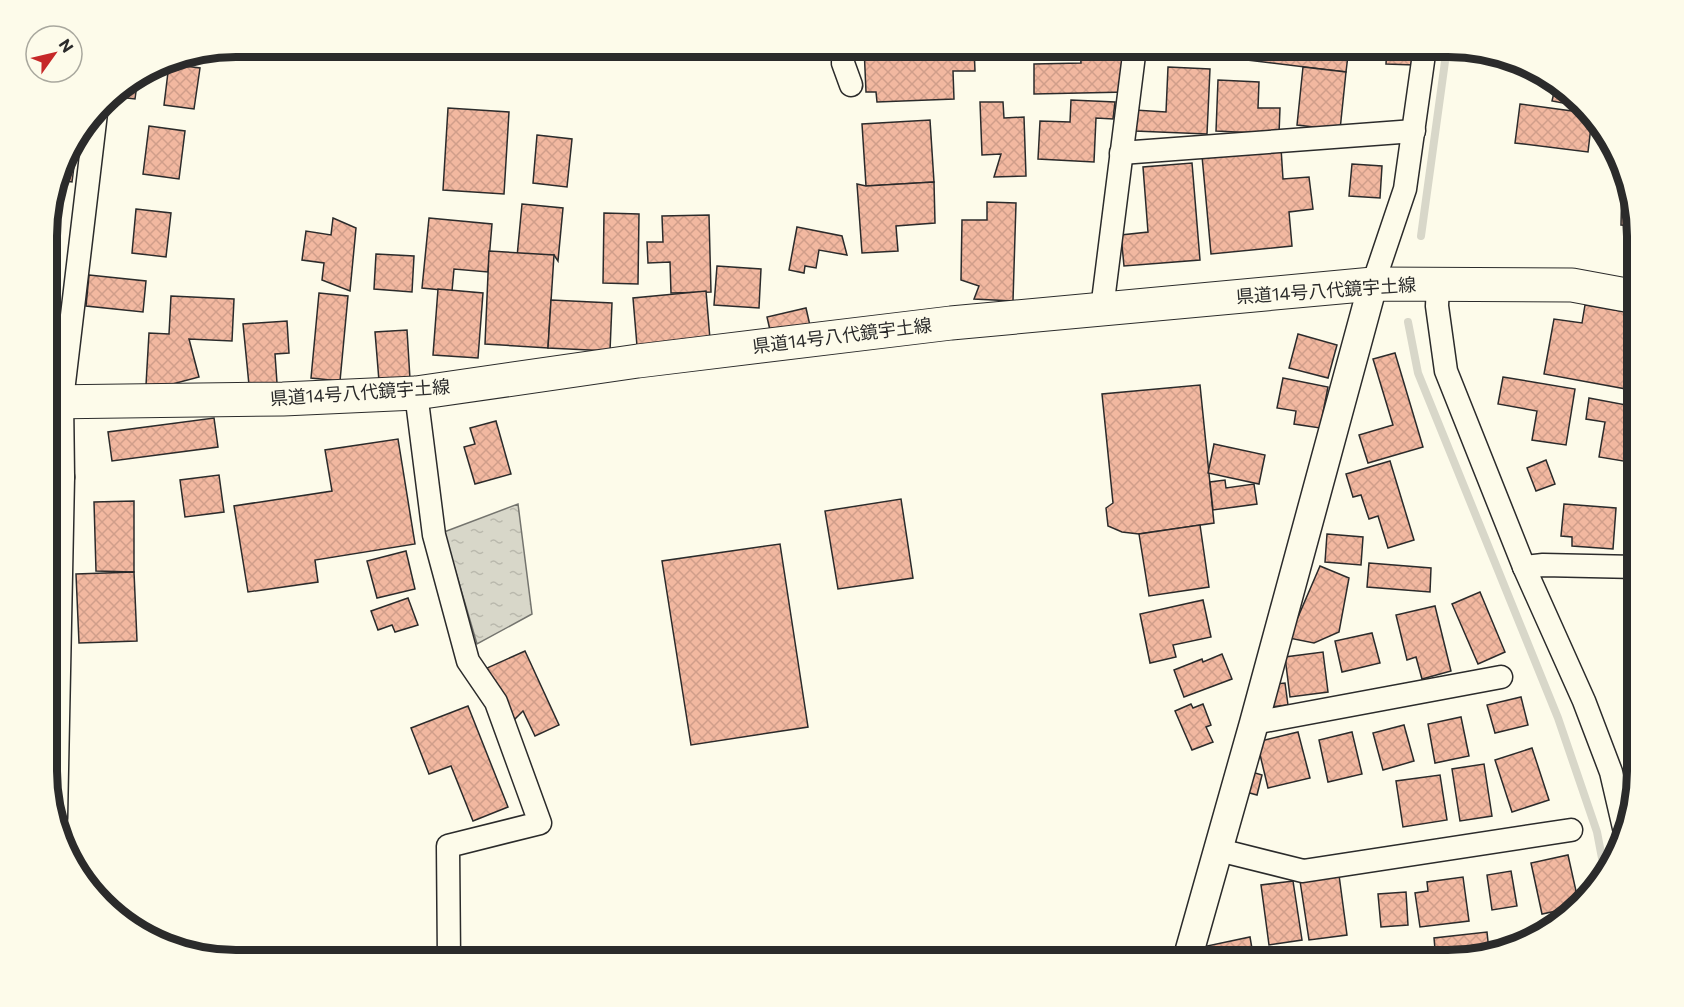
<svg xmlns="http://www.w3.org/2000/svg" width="1684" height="1007" font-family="Commissioner,'Noto Sans JP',sans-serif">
<defs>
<pattern id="water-ripples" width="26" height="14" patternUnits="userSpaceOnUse" patternTransform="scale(1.5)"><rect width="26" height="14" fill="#d8d7c9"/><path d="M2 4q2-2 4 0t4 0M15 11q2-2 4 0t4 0" fill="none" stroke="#bab9ad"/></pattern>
<pattern id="building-cross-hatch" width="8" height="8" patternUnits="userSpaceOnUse" patternTransform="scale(1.5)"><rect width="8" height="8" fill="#f2b8a0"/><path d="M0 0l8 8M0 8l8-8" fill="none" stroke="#d09e8a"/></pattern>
</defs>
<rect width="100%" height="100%" fill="#fdfbea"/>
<!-- water -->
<path fill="url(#water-ripples)" stroke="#74746e" stroke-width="1.5" d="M518,504L532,614L477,644L444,532Z"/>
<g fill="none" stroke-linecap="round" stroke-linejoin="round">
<!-- stream -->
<g stroke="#d8d7c9" stroke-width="8">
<path d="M1421,236L1447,47"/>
<path d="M1408,322L1418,373L1558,718L1597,832L1605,874"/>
</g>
</g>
<!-- building -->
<g fill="url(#building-cross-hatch)" stroke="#2b2b2b" stroke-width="1.5">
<path d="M864,47H974L975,71H953L954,99L877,102L876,92H866Z"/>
<path d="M1080,47H1126L1127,92L1034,94V64L1081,63Z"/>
<path d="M1240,47H1349L1346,72L1239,59Z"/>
<path d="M1387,47H1415L1414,65L1386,64Z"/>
<path d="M169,64L200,68L194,109L164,105Z"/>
<path d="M1168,67L1210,69L1207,134L1135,131V110L1166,112Z"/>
<path d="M1303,67L1346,72L1340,130L1297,125Z"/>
<path d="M138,77L135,99L109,96L111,94Z"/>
<path d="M1218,80L1259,82L1258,108H1280L1279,134L1216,131Z"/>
<path d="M1556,84L1579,106L1552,101Z"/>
<path d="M1071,100L1115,102L1113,119L1096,118L1094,162L1038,159L1040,121L1070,122Z"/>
<path d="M980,102H1003L1004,118L1024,117L1026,176L994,177L1001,154L982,155Z"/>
<path d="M1520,104L1587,113L1592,118L1588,152L1515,143Z"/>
<path d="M448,108L509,112L504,194L443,190Z"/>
<path d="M930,120L934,182L866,186L862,124Z"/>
<path d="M149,126L185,131L179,179L143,174Z"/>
<path d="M537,135L572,139L567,187L533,183Z"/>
<path d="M78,136L72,182L58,180L66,152Z"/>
<path d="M1608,137L1613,153L1607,152Z"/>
<path d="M1281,148L1283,179L1309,177L1313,209L1289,212L1292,246L1211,254L1202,156Z"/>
<path d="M1192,163L1200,260L1124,266L1121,235L1148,232L1143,167Z"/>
<path d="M1352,164L1382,166L1380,198L1349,196Z"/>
<path d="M1622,180L1637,223V226L1621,225Z"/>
<path d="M934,182L935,223L896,226L898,251L862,253L857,184L866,186Z"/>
<path d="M987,202L1016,203L1013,301L974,299L979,286L961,280L962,220H987Z"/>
<path d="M522,204L563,208L558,261L554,255L517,257Z"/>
<path d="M136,209L171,213L166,257L132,253Z"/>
<path d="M604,213L639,214L638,284L603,283Z"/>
<path d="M709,215L711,292L671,293L670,262L648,263L647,242H663L662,216Z"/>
<path d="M333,218L356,228L350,291L322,280L324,263L302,260L306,231L331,235Z"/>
<path d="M429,218L492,224L488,272L454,269L452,291L422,288Z"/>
<path d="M797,227L842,236L847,255L819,250L816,268L805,266L804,273L789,270Z"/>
<path d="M489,251L554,255L548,348L485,344Z"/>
<path d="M376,254L414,256L412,292L374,289Z"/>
<path d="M717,266L761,269L759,308L714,305Z"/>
<path d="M89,275L146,281L143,312L86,306Z"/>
<path d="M438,289L483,293L478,358L433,355Z"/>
<path d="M706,291L710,339L637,346L633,298Z"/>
<path d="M319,293L348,296L340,381L311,378Z"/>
<path d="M171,296L234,299L232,341L189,339L199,377L165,386L146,385L149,333L169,334Z"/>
<path d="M551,300L612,303L610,351L548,348Z"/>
<path d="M1585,305L1637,314L1634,332H1637V391L1544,374L1554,319L1582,323Z"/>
<path d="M806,308L811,330L772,339L767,317Z"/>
<path d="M287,321L289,353L275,354L277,383L249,385L243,324Z"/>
<path d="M48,327L60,329L54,391H48Z"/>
<path d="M407,330L410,379L379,381L375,332Z"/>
<path d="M1298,334L1337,345L1328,378L1289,368Z"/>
<path d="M1395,353L1423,447L1368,463L1359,435L1393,425L1373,359Z"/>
<path d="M1503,377L1575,389L1566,445L1532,440L1537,411L1498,404Z"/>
<path d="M1283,378L1328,387L1320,428L1294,424L1296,411L1277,408Z"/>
<path d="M1200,385L1214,523L1139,534L1122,532L1108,526L1106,508L1113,503L1102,394Z"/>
<path d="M1589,398L1637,407V418L1629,462L1599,457L1605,422L1586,419Z"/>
<path d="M214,418L218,447L112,461L108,432Z"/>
<path d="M496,421L511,474L475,484L464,447L475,444L470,428Z"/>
<path d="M398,439L415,544L315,560L318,582L248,592L234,506L332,491L325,450Z"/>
<path d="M1214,444L1265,455L1259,484L1208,473Z"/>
<path d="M1546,460L1555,484L1536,491L1527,468Z"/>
<path d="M1390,461L1414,540L1388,548L1378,516L1369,519L1361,495L1353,497L1346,474Z"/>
<path d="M219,475L224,512L185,517L180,480Z"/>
<path d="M1225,480L1226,488L1254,484L1257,504L1213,510L1210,482Z"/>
<path d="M901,499L913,578L838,589L825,511Z"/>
<path d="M134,501V572L96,571L94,502Z"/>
<path d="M1564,504L1616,508L1613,549L1572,546V537L1561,536Z"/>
<path d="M1200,525L1209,587L1149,596L1139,534Z"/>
<path d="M1327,534L1363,537L1361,565L1325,562Z"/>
<path d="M780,544L808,727L691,745L662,561Z"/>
<path d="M406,551L415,589L377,598L367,561Z"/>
<path d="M1369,563L1431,568L1430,592L1367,587Z"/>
<path d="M1320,566L1349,578L1339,632L1314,643L1289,638Z"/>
<path d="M134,572L137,641L79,643L76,574Z"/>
<path d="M1480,592L1505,652L1478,664L1452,604Z"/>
<path d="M408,598L418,625L395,632L392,625L378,630L371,611Z"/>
<path d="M1203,600L1211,637L1173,645L1176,657L1150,663L1140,614Z"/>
<path d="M1435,606L1451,671L1422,679L1416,657L1407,660L1396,615Z"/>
<path d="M1372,633L1380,663L1342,672L1335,641Z"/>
<path d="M525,651L559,725L535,736L523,711L512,722L487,668Z"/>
<path d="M1323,652L1328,692L1290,697L1285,657Z"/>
<path d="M1222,654L1232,679L1184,697L1174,670L1202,659L1203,662Z"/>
<path d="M1285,683L1288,705L1269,707L1266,685Z"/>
<path d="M1521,697L1528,725L1495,733L1487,705Z"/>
<path d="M1191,704L1193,708L1203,704L1211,725L1206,727L1213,742L1192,750L1175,711Z"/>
<path d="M468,706L508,807L473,821L451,766L429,774L411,728Z"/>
<path d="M1461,717L1469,756L1435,763L1428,724Z"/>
<path d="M1404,725L1414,761L1383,770L1373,733Z"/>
<path d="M1298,732L1310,778L1268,788L1257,742Z"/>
<path d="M1352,732L1362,774L1328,782L1319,740Z"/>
<path d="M1532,748L1549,800L1512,812L1495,760Z"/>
<path d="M1484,764L1492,816L1460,821L1452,769Z"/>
<path d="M1245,770L1262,775L1257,795L1239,790Z"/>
<path d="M1440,775L1447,820L1403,827L1396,781Z"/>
<path d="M1568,855L1578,900L1570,908L1542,914L1531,863Z"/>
<path d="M1511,871L1517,906L1492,910L1487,875Z"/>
<path d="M1339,875L1347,935L1309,940L1300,881Z"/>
<path d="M1463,877L1469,921L1420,927L1415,893L1428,891L1427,882Z"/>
<path d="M1293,881L1302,940L1269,945L1261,885Z"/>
<path d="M1406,892L1408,925L1381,927L1378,894Z"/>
<path d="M1487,932L1489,951L1462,960H1436L1434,938Z"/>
<path d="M1250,937L1254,960H1210L1207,946Z"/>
<path d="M1407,947L1408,960H1353V954Z"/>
<path d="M1337,956V960H1307V959Z"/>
</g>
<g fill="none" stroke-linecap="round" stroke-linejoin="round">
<!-- minor casing -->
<g stroke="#2b2b2b" stroke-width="25">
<g id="minor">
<path d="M844,47L843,63L851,85"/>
<path d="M1121,153L1414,131"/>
<path d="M1373,284L1405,189L1425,47"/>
<path d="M1438,284L1437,306L1446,371L1524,567L1584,701L1611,772L1624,828"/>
<path d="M1102,309L1135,47"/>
<path d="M416,393L434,535L468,661L496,702L540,823L448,846L449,960"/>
<path d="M48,478L63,477L62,400L96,113"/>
<path d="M1524,567L1543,565L1637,567"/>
<path d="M1254,723L1501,677"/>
<path d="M56,818L63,477"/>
<path d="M1219,850L1303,871L1571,830"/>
</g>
</g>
<!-- tertiary casing -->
<g stroke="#2b2b2b" stroke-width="31">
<path id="tertiary" d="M1187,960L1254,723L1373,284"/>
</g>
<!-- primary casing -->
<g stroke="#2b2b2b" stroke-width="35">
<path id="primary" d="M48,402L283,399L416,393L638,361L951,323L1373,284L1572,285L1637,297"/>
</g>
<!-- minor -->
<use href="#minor" stroke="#fdfbea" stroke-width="22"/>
<!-- tertiary -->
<use href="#tertiary" stroke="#fdfbea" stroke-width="28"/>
<!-- primary -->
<use href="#primary" stroke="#fdfbea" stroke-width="33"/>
</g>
<g text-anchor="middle" stroke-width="4.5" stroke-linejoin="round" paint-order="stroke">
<!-- street labels -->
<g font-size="18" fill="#2b2b2b" stroke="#fdfbea">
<text transform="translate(1326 291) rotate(-4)" y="6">県道14号八代鏡宇土線</text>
<text transform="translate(842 336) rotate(-7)" y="6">県道14号八代鏡宇土線</text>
<text transform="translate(360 393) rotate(-4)" y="6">県道14号八代鏡宇土線</text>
</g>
</g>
<!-- crop -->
<path d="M0 0H1684V1007H0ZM236 57H1448A179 179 0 0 1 1627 236V771A179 179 0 0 1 1448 950H236A179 179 0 0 1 57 771V236A179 179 0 0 1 236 57Z" fill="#fdfbea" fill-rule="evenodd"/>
<path fill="none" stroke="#2b2b2b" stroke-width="8" d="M236 57H1448A179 179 0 0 1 1627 236V771A179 179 0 0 1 1448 950H236A179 179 0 0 1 57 771V236A179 179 0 0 1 236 57Z"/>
<!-- north arrow -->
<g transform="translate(54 54) rotate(56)"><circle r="28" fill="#fdfbea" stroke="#a9a89e" stroke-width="1.5"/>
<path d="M0-4.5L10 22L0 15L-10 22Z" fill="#c62828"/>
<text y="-9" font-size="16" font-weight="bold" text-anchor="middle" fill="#2b2b2b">N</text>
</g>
</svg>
